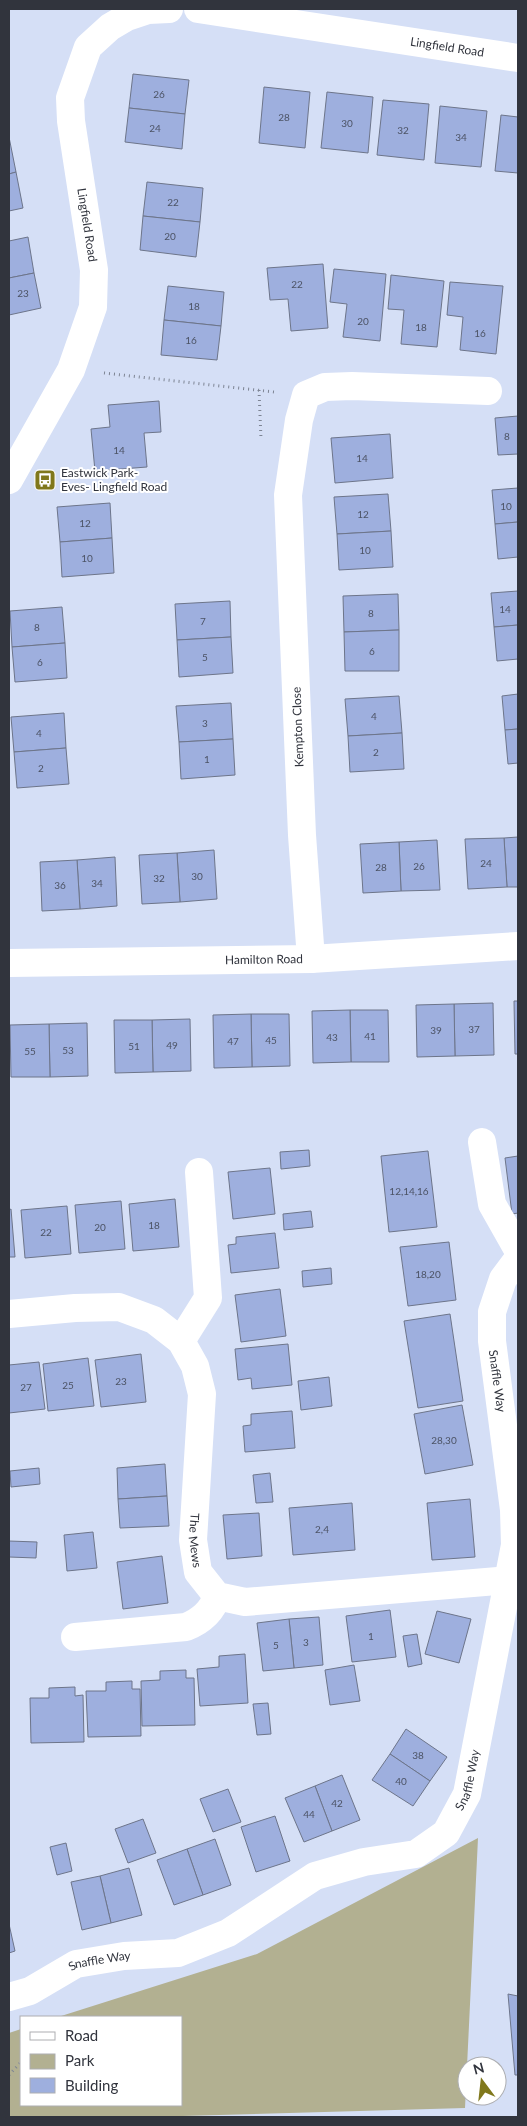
<svg xmlns="http://www.w3.org/2000/svg" width="527" height="2126" font-family="Lato,sans-serif">
<rect width="100%" height="100%" fill="#d5dff6"/>
<!-- green -->
<path fill="#b2b091" d="M478,1838L465,2108L146,2117H9V2033L21,2029V2105H181V2017H58L257,1954Z"/>
<!-- building -->
<g fill="#9eafde" stroke="#6d758a">
<path d="M133,74L189,80L185,114L129,108Z"/>
<path d="M264,87L310,92L305,148L259,143Z"/>
<path d="M327,92L373,97L368,153L321,148Z"/>
<path d="M383,100L429,104L424,160L377,155Z"/>
<path d="M440,106L487,111L481,167L435,163Z"/>
<path d="M129,108L185,114L182,149L125,142Z"/>
<path d="M501,115L518,117V173L495,171Z"/>
<path d="M9,137L16,172L9,174Z"/>
<path d="M16,172L23,208L9,211V174Z"/>
<path d="M147,182L203,188L200,222L143,216Z"/>
<path d="M143,216L200,222L196,257L140,250Z"/>
<path d="M28,237L34,273L9,278V241Z"/>
<path d="M323,264L328,328L291,331L288,299L270,300L267,268Z"/>
<path d="M334,269L386,274L380,341L343,337L347,304L330,302Z"/>
<path d="M34,273L41,308L9,315V278Z"/>
<path d="M391,275L444,281L437,347L401,344L404,310L388,309Z"/>
<path d="M450,282L503,286L496,354L460,350L463,317L447,315Z"/>
<path d="M168,286L224,292L221,326L164,320Z"/>
<path d="M164,320L221,326L217,360L161,355Z"/>
<path d="M159,401L161,432L144,433L147,467L95,471L91,429L110,427L108,405Z"/>
<path d="M518,416V454L498,455L495,418Z"/>
<path d="M390,434L393,478L335,483L331,438Z"/>
<path d="M518,488V522L495,524L492,490Z"/>
<path d="M388,494L391,531L337,534L334,497Z"/>
<path d="M110,503L112,538L60,542L57,507Z"/>
<path d="M518,522V557L498,559L495,524Z"/>
<path d="M391,531L393,567L339,570L337,534Z"/>
<path d="M112,538L114,573L62,577L60,542Z"/>
<path d="M518,591V625L494,627L491,593Z"/>
<path d="M398,594L399,630L344,632L343,596Z"/>
<path d="M230,601L231,637L177,640L175,604Z"/>
<path d="M62,607L65,643L12,647L10,611Z"/>
<path d="M518,625V659L497,661L494,627Z"/>
<path d="M399,630V671H345L344,632Z"/>
<path d="M231,637L233,673L179,677L177,640Z"/>
<path d="M65,643L67,678L15,682L12,647Z"/>
<path d="M518,694V729L505,730L502,696Z"/>
<path d="M399,696L402,733L348,736L345,699Z"/>
<path d="M231,703L233,739L179,742L176,706Z"/>
<path d="M64,713L66,748L14,752L11,717Z"/>
<path d="M518,729V763L508,764L505,730Z"/>
<path d="M402,733L404,769L350,772L348,736Z"/>
<path d="M233,739L235,775L181,779L179,742Z"/>
<path d="M66,748L69,784L17,788L14,752Z"/>
<path d="M518,837V887H507L504,838Z"/>
<path d="M504,838L507,887L468,889L465,839Z"/>
<path d="M437,840L440,890L401,891L399,842Z"/>
<path d="M399,842L401,891L363,893L360,844Z"/>
<path d="M214,850L217,899L180,902L177,853Z"/>
<path d="M177,853L180,902L142,904L139,855Z"/>
<path d="M115,857L117,906L80,909L77,860Z"/>
<path d="M77,860L80,909L42,911L40,862Z"/>
<path d="M514,1001H518V1054H515Z"/>
<path d="M493,1003L494,1055L455,1056L454,1004Z"/>
<path d="M454,1004L455,1056L417,1057L416,1005Z"/>
<path d="M350,1010H388L389,1062H351Z"/>
<path d="M350,1010L351,1062L313,1063L312,1011Z"/>
<path d="M251,1014H289L290,1066L252,1067Z"/>
<path d="M251,1014L252,1067L214,1068L213,1015Z"/>
<path d="M190,1019L191,1071L153,1072L152,1020Z"/>
<path d="M114,1020H152L153,1072L115,1073Z"/>
<path d="M87,1023L88,1076L50,1077L49,1024Z"/>
<path d="M49,1024L50,1077H11L10,1025Z"/>
<path d="M309,1150L310,1166L281,1169L280,1152Z"/>
<path d="M428,1151L437,1227L389,1232L381,1156Z"/>
<path d="M518,1156V1213L512,1214L505,1158Z"/>
<path d="M270,1168L275,1214L233,1219L228,1172Z"/>
<path d="M175,1199L179,1247L133,1251L129,1204Z"/>
<path d="M121,1201L125,1249L79,1253L75,1205Z"/>
<path d="M67,1206L71,1254L25,1258L21,1210Z"/>
<path d="M11,1209L15,1257H9V1210Z"/>
<path d="M311,1211L313,1227L284,1230L283,1214Z"/>
<path d="M275,1233L279,1268L231,1273L228,1245L236,1244V1237Z"/>
<path d="M449,1242L456,1300L408,1306L400,1247Z"/>
<path d="M331,1268L332,1284L303,1287L302,1271Z"/>
<path d="M280,1289L286,1336L241,1342L235,1295Z"/>
<path d="M450,1314L463,1401L418,1408L404,1321Z"/>
<path d="M288,1344L292,1385L252,1389L251,1378L238,1380L235,1349Z"/>
<path d="M141,1354L146,1402L101,1407L95,1360Z"/>
<path d="M88,1358L94,1406L48,1411L43,1364Z"/>
<path d="M39,1362L45,1409L9,1413V1365Z"/>
<path d="M329,1377L332,1406L301,1410L298,1381Z"/>
<path d="M462,1405L473,1465L425,1474L414,1414Z"/>
<path d="M292,1411L295,1448L245,1452L243,1426L251,1425V1414Z"/>
<path d="M165,1464L167,1496L118,1499L117,1468Z"/>
<path d="M39,1468L40,1484L11,1487L10,1471Z"/>
<path d="M270,1473L273,1502L256,1503L253,1475Z"/>
<path d="M167,1496L169,1526L120,1528L118,1499Z"/>
<path d="M470,1499L475,1557L432,1560L427,1503Z"/>
<path d="M352,1503L355,1550L293,1555L289,1508Z"/>
<path d="M259,1513L262,1556L227,1559L223,1515Z"/>
<path d="M93,1532L97,1568L67,1571L64,1535Z"/>
<path d="M9,1541L37,1542L36,1558L9,1557Z"/>
<path d="M162,1556L168,1603L123,1609L117,1562Z"/>
<path d="M390,1610L396,1657L352,1662L346,1616Z"/>
<path d="M437,1611L471,1619L459,1663L425,1654Z"/>
<path d="M319,1617L323,1665L294,1668L289,1619Z"/>
<path d="M289,1619L294,1668L263,1671L257,1623Z"/>
<path d="M417,1634L422,1664L408,1667L403,1636Z"/>
<path d="M245,1654L248,1703L200,1706L197,1669L219,1667V1656Z"/>
<path d="M354,1665L360,1701L330,1705L325,1670Z"/>
<path d="M186,1670V1678H194L195,1725L142,1726L141,1681L160,1680V1671Z"/>
<path d="M132,1681V1689H140L141,1736L88,1737L86,1691H106V1682Z"/>
<path d="M75,1687V1696L83,1695L84,1742L31,1743L30,1698H49V1688Z"/>
<path d="M268,1703L271,1734L257,1735L253,1704Z"/>
<path d="M406,1729L447,1757L430,1781L390,1754Z"/>
<path d="M390,1754L430,1781L413,1806L372,1780Z"/>
<path d="M342,1775L360,1820L332,1831L315,1786Z"/>
<path d="M315,1786L332,1831L304,1842L285,1798Z"/>
<path d="M228,1789L241,1822L213,1832L200,1799Z"/>
<path d="M275,1816L290,1861L256,1872L241,1827Z"/>
<path d="M143,1819L156,1853L128,1863L115,1829Z"/>
<path d="M215,1839L231,1885L203,1895L187,1849Z"/>
<path d="M66,1843L72,1871L57,1875L50,1847Z"/>
<path d="M187,1849L203,1895L174,1905L157,1860Z"/>
<path d="M129,1868L142,1915L111,1923L100,1876Z"/>
<path d="M100,1876L111,1923L82,1930L71,1882Z"/>
<path d="M9,1924L15,1951L9,1953Z"/>
<path d="M508,1994L518,1996V2075H515Z"/>
</g>
<g fill="none" stroke-linecap="round" stroke-linejoin="round">
<!-- path -->
<g stroke="#7d8493" stroke-width="3" stroke-dasharray="1 4" stroke-linecap="butt">
<path d="M104,373L274,392"/>
<path d="M259,390L261,439"/>
<path d="M9,2075L21,2062"/>
</g>
<!-- minor -->
<g stroke="#fff" stroke-width="28">
<path id="s1" d="M198,9L518,58"/>
<path d="M9,480L71,370L93,307L94,270L71,121L70,98L88,47L110,27L127,17L148,10L169,9"/>
<path d="M311,959L302,835L288,495L299,420L306,395L325,387L352,386L488,391"/>
<path id="s2" d="M9,963L311,959L518,946"/>
<path d="M482,1142L492,1204L518,1250"/>
<path id="s3" d="M9,1314L75,1308L119,1307L154,1320L181,1341L195,1366L202,1394L193,1540L198,1572L217,1596L245,1602L510,1580"/>
<path d="M181,1341L208,1298L199,1172"/>
<path d="M75,1637L186,1627C201,1621 212,1612 217,1596"/>
<path id="s4" d="M9,1997L30,1991L76,1964L124,1956L178,1953L228,1933L315,1876L364,1862L416,1854L446,1833L467,1794L515,1545L514,1510L492,1341V1312L503,1279L518,1259"/>
</g>
</g>
<!-- icons -->
<defs>
<g id="bus-square" transform="scale(1.125)"><rect x="-9" y="-9" width="18" height="18" rx="4" fill="#80781c" stroke="#fff"/><path d="M-5-6H5V4H4V6H2V4H-2V6H-4V4H-5ZM-3.5-4V0h7V-4ZM-3.5 1.2v1.5H-2V1.2ZM2 1.2v1.5H3.5V1.2Z" fill="#fff"/></g>
</defs>
<g fill-rule="evenodd">
<use href="#bus-square" x="45" y="480"/>
</g>
<g text-anchor="middle" stroke-width="4" stroke-linejoin="round" paint-order="stroke">
<!-- number labels -->
<g font-size="10" fill="#4c5365">
<text x="159" y="98">26</text>
<text x="284" y="121">28</text>
<text x="347" y="127">30</text>
<text x="155" y="132">24</text>
<text x="403" y="134">32</text>
<text x="461" y="141">34</text>
<text x="173" y="206">22</text>
<text x="170" y="240">20</text>
<text x="297" y="288">22</text>
<text x="23" y="297">23</text>
<text x="194" y="310">18</text>
<text x="363" y="325">20</text>
<text x="421" y="331">18</text>
<text x="480" y="337">16</text>
<text x="191" y="344">16</text>
<text x="507" y="440">8</text>
<text x="119" y="454">14</text>
<text x="362" y="462">14</text>
<text x="506" y="510">10</text>
<text x="363" y="518">12</text>
<text x="85" y="527">12</text>
<text x="365" y="554">10</text>
<text x="87" y="562">10</text>
<text x="505" y="613">14</text>
<text x="371" y="617">8</text>
<text x="203" y="625">7</text>
<text x="37" y="631">8</text>
<text x="372" y="655">6</text>
<text x="205" y="661">5</text>
<text x="40" y="666">6</text>
<text x="374" y="720">4</text>
<text x="205" y="727">3</text>
<text x="39" y="737">4</text>
<text x="376" y="756">2</text>
<text x="207" y="763">1</text>
<text x="41" y="772">2</text>
<text x="486" y="867">24</text>
<text x="419" y="870">26</text>
<text x="381" y="871">28</text>
<text x="197" y="880">30</text>
<text x="159" y="882">32</text>
<text x="97" y="887">34</text>
<text x="60" y="889">36</text>
<text x="474" y="1033">37</text>
<text x="436" y="1034">39</text>
<text x="370" y="1040">41</text>
<text x="332" y="1041">43</text>
<text x="271" y="1044">45</text>
<text x="233" y="1045">47</text>
<text x="172" y="1049">49</text>
<text x="134" y="1050">51</text>
<text x="68" y="1054">53</text>
<text x="30" y="1055">55</text>
<text x="409" y="1195">12,14,16</text>
<text x="154" y="1229">18</text>
<text x="100" y="1231">20</text>
<text x="46" y="1236">22</text>
<text x="428" y="1278">18,20</text>
<text x="121" y="1385">23</text>
<text x="68" y="1389">25</text>
<text x="26" y="1391">27</text>
<text x="444" y="1444">28,30</text>
<text x="322" y="1533">2,4</text>
<text x="371" y="1640">1</text>
<text x="306" y="1646">3</text>
<text x="276" y="1649">5</text>
<text x="418" y="1759">38</text>
<text x="401" y="1785">40</text>
<text x="337" y="1807">42</text>
<text x="309" y="1818">44</text>
</g>
<!-- street labels -->
<g font-size="12" fill="#31343d" stroke="#fff">
<text dy="4" stroke="none"><textPath href="#s1" startOffset="252">Lingfield Road</textPath></text>
<text transform="translate(87 225) rotate(81)" y="4">Lingfield Road</text>
<text transform="translate(298 727) rotate(-92)" y="4">Kempton Close</text>
<text dy="4" stroke="none"><textPath href="#s2" startOffset="255">Hamilton Road</textPath></text>
<text transform="translate(497 1381) rotate(82)" y="4">Snaffle Way</text>
<text dy="4" stroke="none"><textPath href="#s3" startOffset="386">The Mews</textPath></text>
<text dy="4" stroke="none"><textPath href="#s4" startOffset="534">Snaffle Way</textPath></text>
<text dy="4" stroke="none"><textPath href="#s4" startOffset="99">Snaffle Way</textPath></text>
</g>
<!-- poi labels -->
<g font-size="12" fill="#31343d" stroke="#fff" text-anchor="start">
<text x="61" y="477">Eastwick Park-<tspan x="61" dy="14">Eves- Lingfield Road</tspan></text>
</g>
</g>
<!-- border -->
<rect width="527" height="2126" fill="none" stroke="#31343d" stroke-width="20"/>
<!-- legend -->
<rect x="20" y="2016" width="162" height="90" fill="#ffffff" stroke="#adaeb1"/>
<rect x="30" y="2032" width="25" height="8" fill="#ffffff" stroke="#adaeb1"/>
<text x="65" y="2041" font-size="15" fill="#31343d">Road</text>
<rect x="30" y="2054" width="25" height="15" fill="#b2b091" stroke="#adaeb1"/>
<text x="65" y="2066" font-size="15" fill="#31343d">Park</text>
<rect x="30" y="2078" width="25" height="15" fill="#9eafde" stroke="#adaeb1"/>
<text x="65" y="2091" font-size="15" fill="#31343d">Building</text>
<!-- north arrow -->
<g transform="translate(482 2081) rotate(345)"><circle r="24" fill="#ffffff" stroke="#adaeb1"/>
<path d="M0-4L9 19L0 12L-9 19Z" fill="#80781c"/>
<text y="-8" font-size="14" font-weight="bold" text-anchor="middle" fill="#31343d">N</text>
</g>
</svg>
